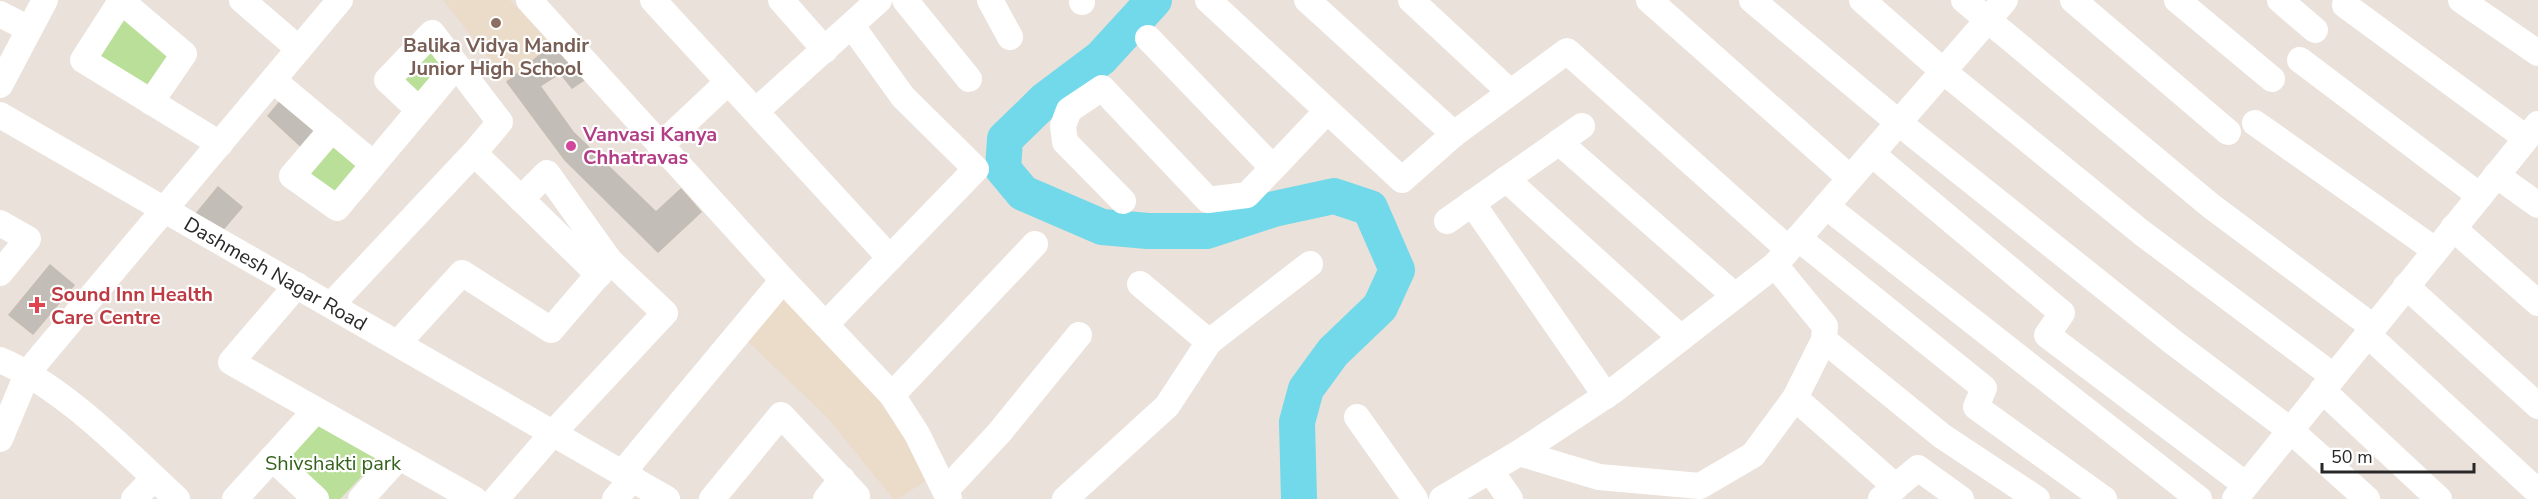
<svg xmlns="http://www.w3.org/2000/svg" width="2538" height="499" font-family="'Nunito Sans',sans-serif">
<rect width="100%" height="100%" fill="#eae1da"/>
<!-- education -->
<g fill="#ebdcca">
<path d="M443,0H510L552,45L507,82Z"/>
<path d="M781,295L870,388L905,438L927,480L898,499H893L827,417L744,338Z"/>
</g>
<!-- green -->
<g fill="#badf99">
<path d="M123,10L174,58L150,93L96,58Z"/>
<path d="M429,46L448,70L421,101L398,81Z"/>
<path d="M335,137L365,163L335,198L303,175Z"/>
<path d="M316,422L381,456L340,499H330L283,456Z"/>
</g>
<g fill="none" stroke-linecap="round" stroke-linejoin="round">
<!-- river -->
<path stroke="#71d9e9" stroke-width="36" d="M1154,0L1101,58L1045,100L1005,139L1003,169L1023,193L1102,227L1148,231H1207L1274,209L1334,196L1370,208L1397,270L1380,307L1333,352L1306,389L1297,422L1299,499"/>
</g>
<!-- building -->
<g fill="#c2bdb6" stroke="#c5bdb4" stroke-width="1.5">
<path d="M552,45L584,80L572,88L560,73L540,86L573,132L656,212L681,189L701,212L658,252L565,160L507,82Z"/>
<path d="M282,99L323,136L308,153L268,116Z"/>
<path d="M218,187L242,207L220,233L196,214Z"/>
<path d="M50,265L74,285L33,334L9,315Z"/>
</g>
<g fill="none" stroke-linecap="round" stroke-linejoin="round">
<!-- minor -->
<g stroke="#fff" stroke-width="26">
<path d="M120,0L184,54L151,102"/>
<path d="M242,0L299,49"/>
<path d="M529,0L783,280L892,395L917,434L949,499"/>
<path d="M653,0L890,258"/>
<path d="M781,0L825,50"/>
<path d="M905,0L969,79"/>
<path d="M990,0L1010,37"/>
<path d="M1082,0V2"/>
<path d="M1208,0L1402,180L1454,134L1567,51L1788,249"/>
<path d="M1307,0L1454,134"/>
<path d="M1411,0L1510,92"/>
<path d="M1649,0L1850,178"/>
<path d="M1752,0L1899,123L2173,342L2290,430L2367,499"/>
<path d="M1862,0L1943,71L2142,233L2333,376"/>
<path d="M1964,0L2211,206L2373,327"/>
<path d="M2073,0L2228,132"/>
<path d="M2177,0L2272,79"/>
<path d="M2280,0L2315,30"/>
<path d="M2461,0L2538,53"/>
<path d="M121,1L83,60L220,144"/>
<path d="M2345,5L2526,138"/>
<path d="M0,14L29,29"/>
<path d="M1148,38L1273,168L1327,111"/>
<path d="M2300,60L2480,196"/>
<path d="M273,80L372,163"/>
<path d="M0,85L45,0"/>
<path d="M756,111L879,0"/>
<path id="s1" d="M0,115L667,499"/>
<path d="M2255,123L2435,250"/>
<path d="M332,129L292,176L337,208L456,66"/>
<path d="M1559,142L1735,296"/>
<path d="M660,146L728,82"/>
<path d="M474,153L599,275"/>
<path d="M1872,154L2062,313L2047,335L2246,485"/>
<path d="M2496,175L2538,205"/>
<path d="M1506,179L1681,338"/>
<path d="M1123,201L1065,142L1063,126L1069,110L1102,88L1208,200L1247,195L1273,168"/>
<path d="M1472,203L1606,396"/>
<path d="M1826,206L2199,499"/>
<path d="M1447,221L1582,126"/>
<path d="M0,223L28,239L0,273"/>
<path d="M2453,228L2538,303"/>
<path d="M1798,238L1984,388L1976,407L2104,499"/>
<path d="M297,285L231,362L474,499"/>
<path d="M2406,286L2538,406"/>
<path d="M331,305L474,153L500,122L432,33L387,80L418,109"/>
<path d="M826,324L976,169L903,97L852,26"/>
<path d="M2367,334L2538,492"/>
<path d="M1824,340L1942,436L2037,499"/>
<path d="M1209,342L1310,264"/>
<path d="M398,343L462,273L551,330L610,261"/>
<path d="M0,360C64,387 126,452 177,499"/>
<path d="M2322,390L2439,499"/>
<path d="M892,395L1035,244"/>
<path d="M1795,398L1896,487"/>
<path d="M1357,417L1415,499"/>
<path d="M0,439L28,372L340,0"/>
<path d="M1519,453L1613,391L1775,265L2005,0"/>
<path d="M272,458L316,499"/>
<path d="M1490,470L1510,499"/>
<path d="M623,472L783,280"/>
<path d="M946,490L999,433L1079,335"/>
<path d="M134,499L154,478"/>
<path d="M235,499L316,410"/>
<path d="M361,499L399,457"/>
<path d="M496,499L553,433L665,313L610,261L547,173L521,199"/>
<path d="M615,499L633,478"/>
<path d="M712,499L781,415L857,496"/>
<path d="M826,499L842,479"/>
<path d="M1065,499L1167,406L1209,342L1140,284"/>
<path d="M1442,499L1519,453L1599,477L1700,486L1753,455L1795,398L1824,340L1825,326L1775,265"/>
<path d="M1881,499L1918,468L1961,499"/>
<path d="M2235,499L2538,124"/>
</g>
</g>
<!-- markers -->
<circle fill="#8d6e63" stroke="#fff" stroke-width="2" cx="496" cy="23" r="6"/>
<circle fill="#d1479c" stroke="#fff" stroke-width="2" cx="571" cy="146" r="6"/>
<path fill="#e0444e" stroke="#fff" stroke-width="2" d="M34 296h6v6h6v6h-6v6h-6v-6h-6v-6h6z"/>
<g text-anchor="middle" stroke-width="4.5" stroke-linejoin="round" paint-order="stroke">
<!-- education labels -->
<g font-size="20" font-weight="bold" fill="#785e54" stroke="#fff">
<text x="496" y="52">Balika Vidya Mandir<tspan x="496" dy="23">Junior High School</tspan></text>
</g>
<!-- hotel labels -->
<g font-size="20" font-weight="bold" fill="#b23c85" stroke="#fff" text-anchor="start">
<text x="583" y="141">Vanvasi Kanya<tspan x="583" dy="23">Chhatravas</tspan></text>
</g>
<!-- street labels -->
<g font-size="20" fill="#282828" stroke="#fff">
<text dy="7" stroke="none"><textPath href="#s1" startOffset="318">Dashmesh Nagar Road</textPath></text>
</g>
<!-- health labels -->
<g font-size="20" font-weight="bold" fill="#be3a42" stroke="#fff" text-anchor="start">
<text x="51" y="301">Sound Inn Health<tspan x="51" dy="23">Care Centre</tspan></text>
</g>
<!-- park labels -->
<g font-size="20" fill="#34611c" stroke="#fff">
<text x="333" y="470">Shivshakti park</text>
</g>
</g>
<!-- scale -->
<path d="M2322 463v9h152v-9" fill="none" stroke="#282828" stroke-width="3"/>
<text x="2331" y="463" font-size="18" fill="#282828" stroke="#ffffff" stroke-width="4.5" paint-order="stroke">50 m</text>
</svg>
